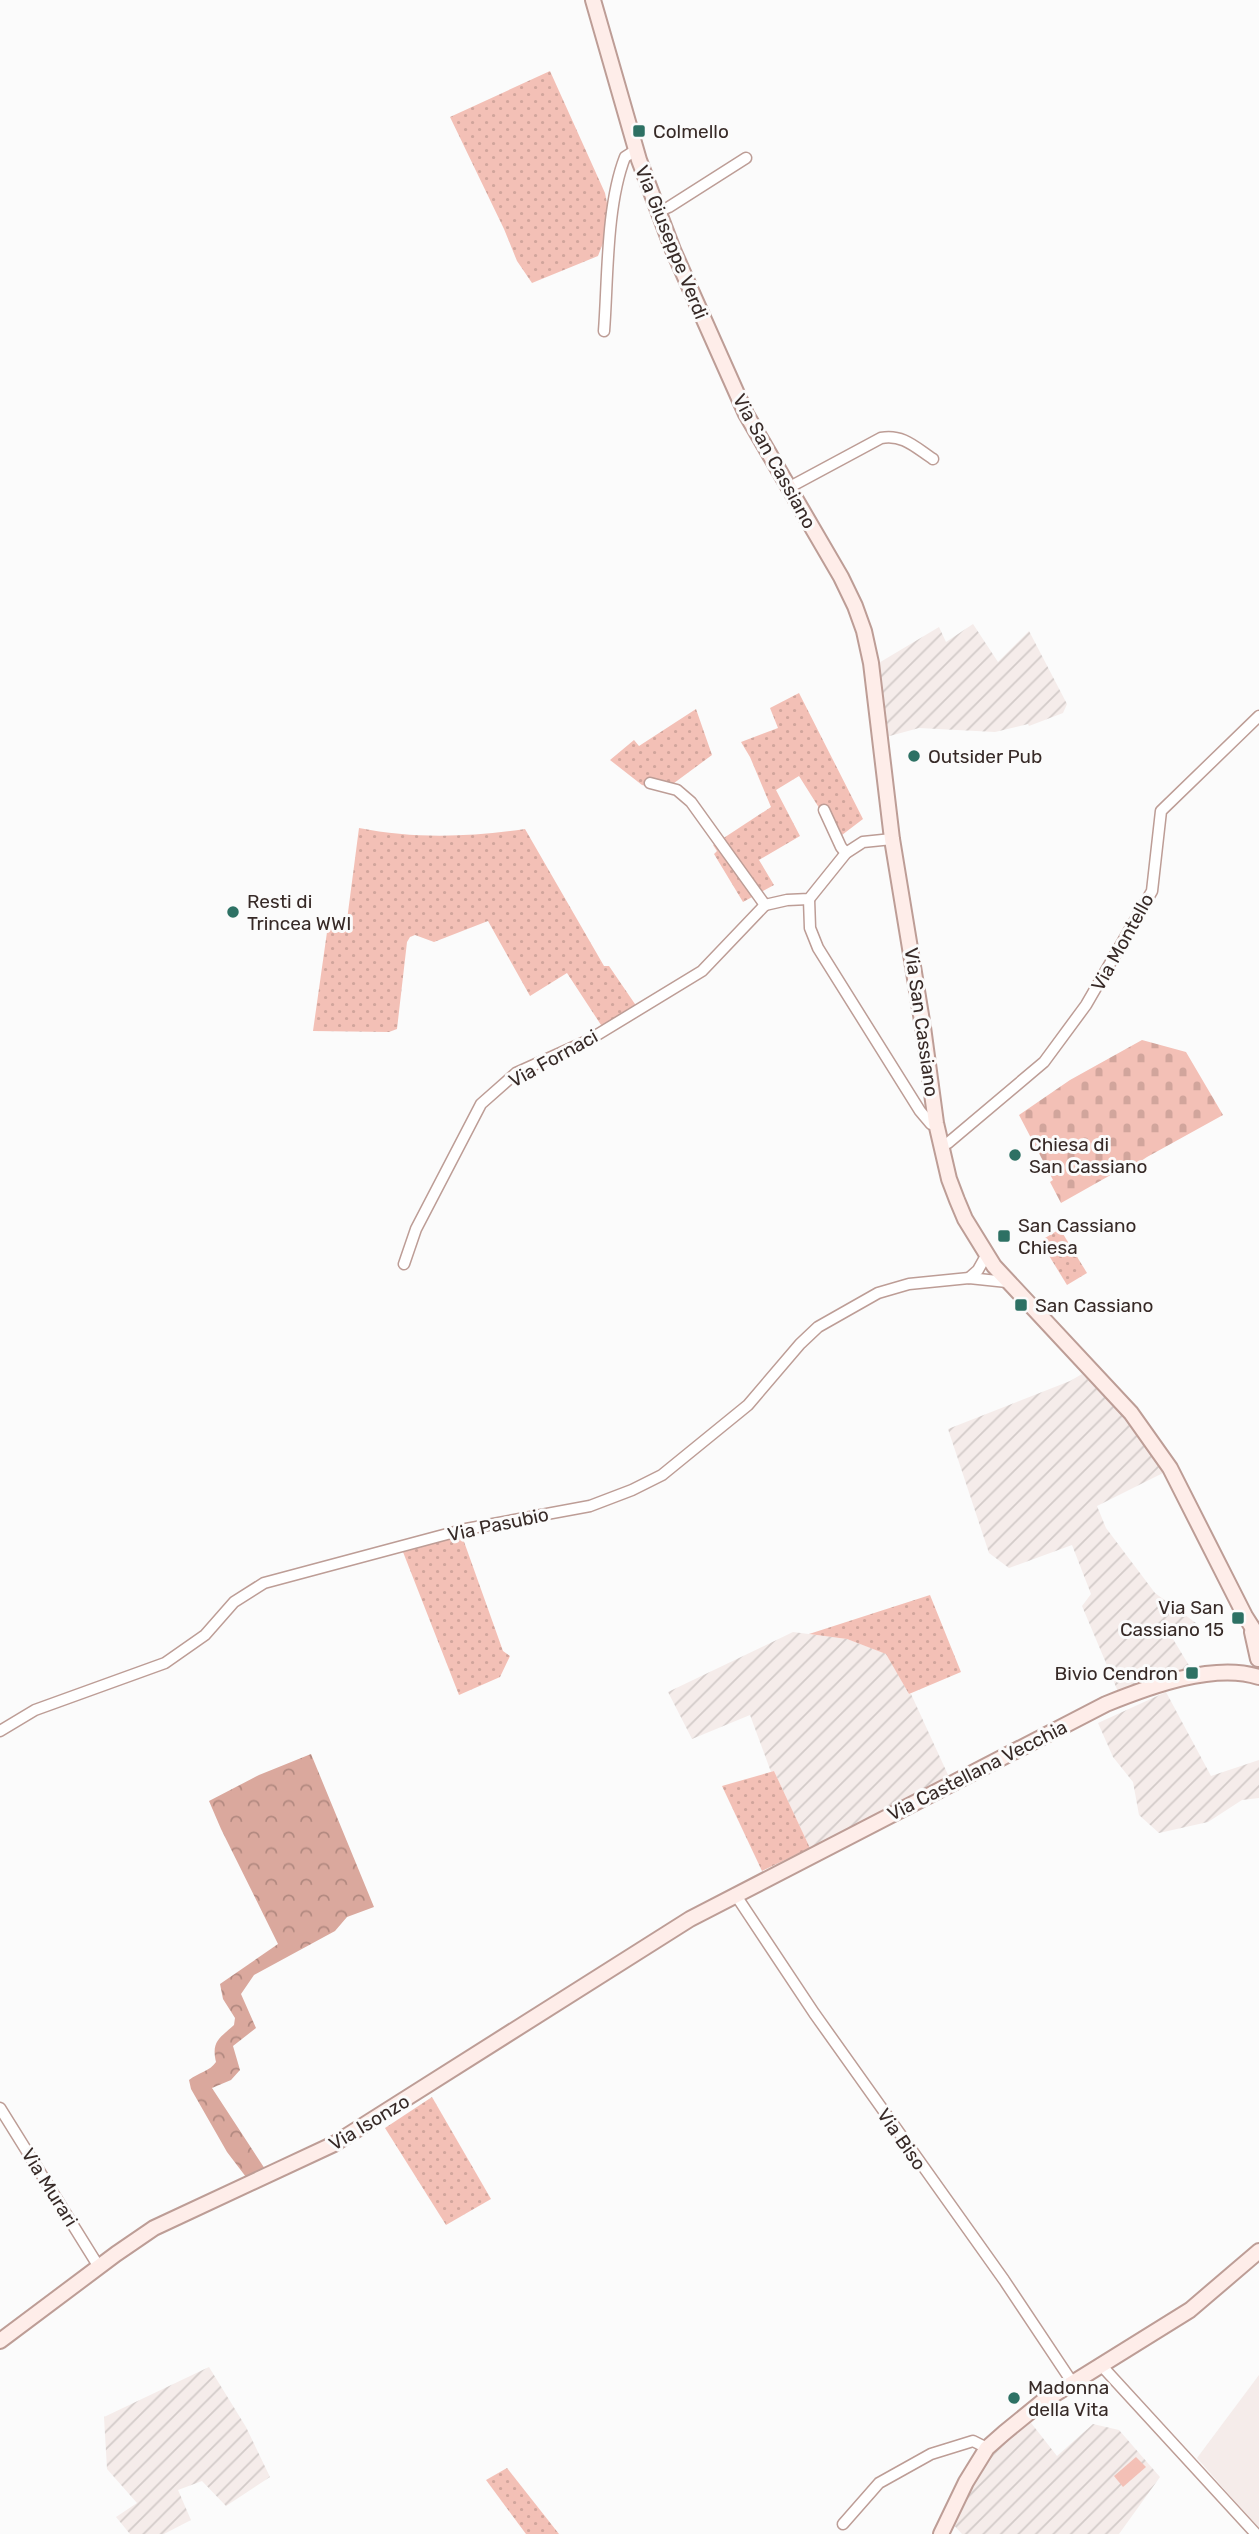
<svg xmlns="http://www.w3.org/2000/svg" width="1259" height="2534" font-family="Rubik,sans-serif">
<defs>
<pattern id="industrial-furrows" width="10" height="10" patternUnits="userSpaceOnUse" patternTransform="scale(1.75)"><rect width="10" height="10" fill="#f5ecea"/><path d="M-1 1l2-2M0 10L10 0M9 11l2-2" fill="none" stroke="#d3cbc9"/></pattern>
<pattern id="grass-dots" width="8" height="8" patternUnits="userSpaceOnUse" patternTransform="scale(1.75)"><rect width="8" height="8" fill="#f3c0b6"/><path d="M2 2h.1M6 6h.1" fill="none" stroke="#d1a59c" stroke-width="1.8" stroke-linecap="round"/></pattern>
<pattern id="forest-crowns" width="20" height="18" patternUnits="userSpaceOnUse" patternTransform="scale(1.75)"><rect width="20" height="18" fill="#daa89d"/><path d="M2 6a3 3 0 1 1 6 0M12 15a3 3 0 1 1 6 0" fill="none" stroke="#b28980"/></pattern>
<pattern id="cemetery-stones" width="16" height="16" patternUnits="userSpaceOnUse" patternTransform="scale(1.75)"><rect width="16" height="16" fill="#f3c0b6"/><path d="M2 7V4a2 2 0 0 1 4 0v3zM10 15v-3a2 2 0 0 1 4 0v3z" fill="#d1a59c"/></pattern>
</defs>
<rect width="100%" height="100%" fill="#fbfbfb"/>
<!-- built -->
<path fill="#f5ecea" d="M1259,2375V2529L1197,2458Z"/>
<!-- industrial -->
<g fill="url(#industrial-furrows)">
<path d="M973,624L998,662L1029,631L1067,704L1063,713L1029,726L1028,724L995,732L919,728L886,737L877,664L939,627L946,642Z"/>
<path d="M1082,1374L1130,1422L1163,1473L1097,1506L1106,1528L1155,1593L1200,1626L1173,1639L1193,1672L1119,1694L1082,1606L1091,1594L1072,1545L1009,1568L989,1553L948,1429L1070,1381Z"/>
<path d="M793,1632L847,1639L887,1654L909,1694H911L949,1777L810,1848L774,1771L771,1772L750,1715L692,1739L668,1692Z"/>
<path d="M1166,1692L1211,1776L1259,1760V1798L1242,1800L1208,1822L1159,1833L1139,1815L1133,1782L1113,1757L1098,1723Z"/>
<path d="M209,2367L246,2427L270,2477L226,2506L202,2481L178,2490L191,2520L164,2534H130L116,2517L137,2503L107,2469L104,2417Z"/>
<path d="M1028,2419L1057,2456L1093,2424L1119,2430L1160,2477L1119,2534H962L950,2521L979,2466Z"/>
</g>
<!-- grass -->
<g fill="url(#grass-dots)">
<path d="M550,71L605,193L611,223L598,256L532,283L517,261L504,229L450,117Z"/>
<path d="M799,693L863,819L838,838L799,776L776,790L800,836L759,860L774,885L743,902L714,854L717,851L713,845L771,807L750,757L741,742L778,728L770,708Z"/>
<path d="M696,709L712,755L670,786L675,794L642,785L610,760L634,740L639,746Z"/>
<path d="M359,828C414,839 470,837 525,829L604,966H609L637,1007L603,1028L567,973L530,996L488,921L434,942L415,935L410,937L407,942L397,1029L389,1032L313,1031L329,918L347,920Z"/>
<path d="M1060,1229L1087,1273L1067,1285L1040,1241Z"/>
<path d="M462,1536L503,1651L510,1656L500,1677L459,1695L403,1552Z"/>
<path d="M930,1595L961,1672L909,1694L886,1654L847,1639L809,1634Z"/>
<path d="M774,1771L810,1848L762,1871L722,1786Z"/>
<path d="M432,2097L491,2199L446,2225L385,2128Z"/>
<path d="M507,2468L559,2534H526L486,2480Z"/>
</g>
<!-- forest -->
<path fill="url(#forest-crowns)" d="M311,1754L374,1907L347,1917L335,1931L254,1975L241,1994L256,2028L233,2046L240,2070L231,2080L212,2088L265,2169L246,2177L227,2152L191,2089L189,2080C198,2073 210,2071 216,2062C211,2041 220,2038 234,2025L235,2018L223,1999L220,1984L278,1944L221,1829L209,1801L259,1775Z"/>
<!-- cemetery -->
<path fill="url(#cemetery-stones)" d="M1142,1040L1186,1052L1223,1115L1147,1157L1123,1173L1116,1172L1061,1203L1050,1182L1053,1180L1019,1115L1070,1080Z"/>
<!-- pitch -->
<path fill="#f3c0b6" d="M1136,2457L1146,2467L1123,2487L1114,2476Z"/>
<g fill="none" stroke-linecap="round" stroke-linejoin="round">
<!-- street casing -->
<g stroke="#bd9d96" stroke-width="13">
<g id="street">
<path d="M657,212L669,207L746,158"/>
<path d="M604,331C608,279 606,206 625,157L636,150"/>
<path d="M788,488L881,438C903,434 915,447 933,459"/>
<path d="M650,783L677,790L691,802L765,905L787,900L809,899L846,853L863,842L892,839"/>
<path d="M824,810L841,847L846,853"/>
<path d="M809,899L810,928L818,948L920,1111L931,1124L936,1123"/>
<path d="M941,1144L948,1143L1044,1062L1086,1005L1152,891L1161,811L1259,716"/>
<path d="M404,1264L416,1229L481,1104L516,1073L587,1041L702,971L765,905"/>
<path d="M969,1278L978,1270L987,1254"/>
<path d="M0,1731L35,1710L165,1663L205,1635L234,1602L264,1583L466,1529L590,1506L632,1490L662,1475L748,1405L800,1344L818,1327L878,1293L909,1284L969,1278L1007,1282"/>
<path d="M735,1894L814,2013L1004,2280L1072,2382"/>
<path d="M0,2108L99,2267"/>
<path d="M1100,2364L1256,2534"/>
<path d="M843,2524L879,2483L931,2454L973,2441L987,2448"/>
</g>
</g>
<!-- secondary casing -->
<g stroke="#bd9d96" stroke-width="18">
<g id="secondary">
<path d="M593,0L639,160L673,250L746,414L841,577L855,606L864,631L871,663L892,839L923,1027L936,1123L949,1179L957,1200L965,1219L994,1266L1131,1413L1170,1468L1245,1616L1259,1638"/>
<path d="M1252,1632L1258,1659"/>
<path d="M0,2341L116,2254L154,2228L334,2144L690,1919L1106,1704C1148,1687 1214,1662 1259,1677"/>
<path d="M941,2534L966,2482L987,2448L1004,2433L1042,2402L1190,2310L1259,2251"/>
</g>
</g>
<!-- street -->
<use href="#street" stroke="#fff" stroke-width="10"/>
<!-- secondary -->
<use href="#secondary" stroke="#feede9" stroke-width="14"/>
</g>
<!-- markers -->
<g fill="#2d7164" stroke="#fbfbfb" stroke-width="2.5">
<rect x="632" y="124" width="14" height="14" rx="3.5"/>
<circle cx="914" cy="756" r="7"/>
<circle cx="233" cy="912" r="7"/>
<circle cx="1015" cy="1155" r="7"/>
<rect x="997" y="1229" width="14" height="14" rx="3.5"/>
<rect x="1014" y="1298" width="14" height="14" rx="3.5"/>
<rect x="1231" y="1611" width="14" height="14" rx="3.5"/>
<rect x="1185" y="1666" width="14" height="14" rx="3.5"/>
<circle cx="1014" cy="2398" r="7"/>
</g>
<g text-anchor="middle" stroke-width="6" stroke-linejoin="round" paint-order="stroke">
<!-- poi labels -->
<g font-size="19" fill="#372a27" stroke="#fbfbfb" text-anchor="start">
<text x="653" y="138">Colmello</text>
<text x="928" y="763">Outsider Pub</text>
<text x="247" y="908">Resti di<tspan x="247" dy="22">Trincea WWI</tspan></text>
<text x="1029" y="1151">Chiesa di<tspan x="1029" dy="22">San Cassiano</tspan></text>
<text x="1018" y="1232">San Cassiano<tspan x="1018" dy="22">Chiesa</tspan></text>
<text x="1035" y="1312">San Cassiano</text>
<text x="1224" y="1614" text-anchor="end">Via San<tspan x="1224" dy="22">Cassiano 15</tspan></text>
<text x="1178" y="1680" text-anchor="end">Bivio Cendron</text>
<text x="1028" y="2394">Madonna<tspan x="1028" dy="22">della Vita</tspan></text>
</g>
<!-- street labels -->
<g font-size="19" fill="#372a27" stroke="#fbfbfb">
<text transform="translate(672 242) rotate(68)" y="7">Via Giuseppe Verdi</text>
<text transform="translate(775 461) rotate(61)" y="7">Via San Cassiano</text>
<text transform="translate(1122 942) rotate(-61)" y="7">Via Montello</text>
<text transform="translate(922 1022) rotate(82)" y="7">Via San Cassiano</text>
<text transform="translate(553 1058) rotate(-29)" y="7">Via Fornaci</text>
<text transform="translate(498 1524) rotate(-12)" y="7">Via Pasubio</text>
<text transform="translate(977 1770) rotate(-27)" y="7">Via Castellana Vecchia</text>
<text transform="translate(369 2122) rotate(-31)" y="7">Via Isonzo</text>
<text transform="translate(902 2139) rotate(55)" y="7">Via Biso</text>
<text transform="translate(50 2187) rotate(58)" y="7">Via Murari</text>
</g>
</g>
</svg>
